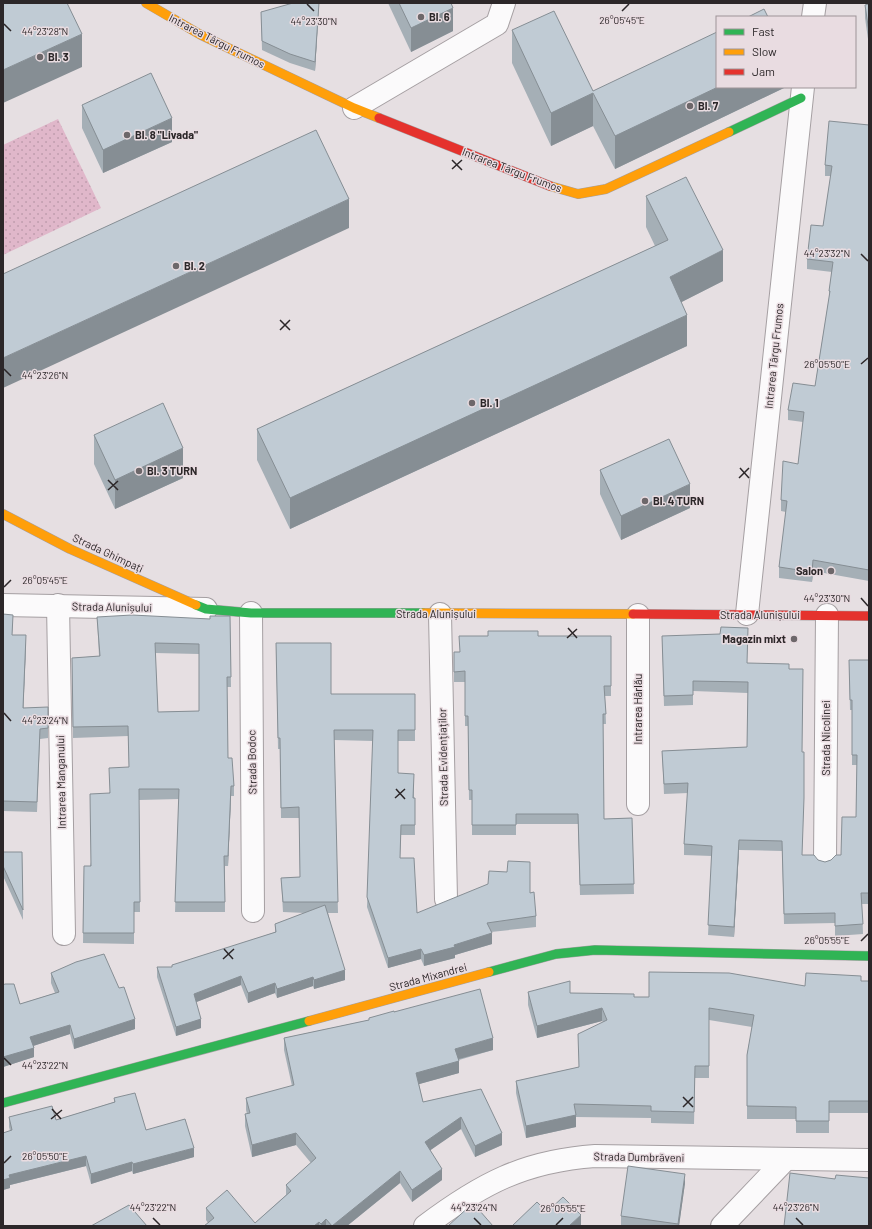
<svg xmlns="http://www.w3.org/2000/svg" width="872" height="1229" font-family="Barlow,sans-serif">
<defs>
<pattern id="grass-dots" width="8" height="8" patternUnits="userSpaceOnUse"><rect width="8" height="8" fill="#e0b7ca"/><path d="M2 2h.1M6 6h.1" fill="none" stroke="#c09dae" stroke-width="1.8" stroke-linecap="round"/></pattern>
</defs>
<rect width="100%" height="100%" fill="#e6dfe2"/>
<!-- grass -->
<path fill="url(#grass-dots)" d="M58,119L101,208L3,255V145Z"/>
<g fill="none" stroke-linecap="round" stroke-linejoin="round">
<!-- street casing -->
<g stroke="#a59fa2" stroke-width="24">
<g id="street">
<path d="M813,17L815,3"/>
<path d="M354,108L497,24L504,3"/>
<path d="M3,605L206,609"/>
<path d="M58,605L64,934"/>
<path d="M251,613L253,911"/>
<path d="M440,614L446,899"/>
<path d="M747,614L803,87"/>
<path d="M638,615V804"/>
<path d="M825,860L827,615"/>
<path d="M425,1226C481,1184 524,1161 595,1156L869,1160"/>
<path d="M722,1226L786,1159"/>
</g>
</g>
<!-- fast casing -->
<g stroke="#a59fa2" stroke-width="10">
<g id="fast">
<path d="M729,132L801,98"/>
<path d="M196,605L206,609L251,613H423"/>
<path d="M489,972L556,954L595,950L869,956"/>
<path d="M3,1103L309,1021"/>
</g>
</g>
<!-- slow casing -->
<g stroke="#a59fa2" stroke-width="10">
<g id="slow">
<path d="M146,3L201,35L354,108L379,118"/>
<path d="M550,186L578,194L606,189L729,132"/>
<path d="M3,514L70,549L196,605"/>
<path d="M423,613L633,614"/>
<path d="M309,1021L489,972"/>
</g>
</g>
<!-- jam casing -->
<g stroke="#a59fa2" stroke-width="10">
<g id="jam">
<path d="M379,118L550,186"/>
<path d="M633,614L869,616"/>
</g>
</g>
<!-- street -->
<use href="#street" stroke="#fbfafb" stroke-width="22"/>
<!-- fast -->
<use href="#fast" stroke="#30b455" stroke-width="9"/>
<!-- slow -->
<use href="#slow" stroke="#ff9f0a" stroke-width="9"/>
<!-- jam -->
<use href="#jam" stroke="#e5322d" stroke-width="9"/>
</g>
<!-- wall -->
<g fill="#a5afb6" fill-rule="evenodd">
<path d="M319,3L315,71L290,63L262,50L261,12Z"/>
<path d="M388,3H451L453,31L411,52Z"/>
<path d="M869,4V46L865,18V5Z"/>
<path d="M512,30L593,91L717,87H786L615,169L593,126L551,146L512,63Z"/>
<path d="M82,105L172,142L103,173L82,128Z"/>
<path d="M869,125V581L813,571L812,582L779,578V567L786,512L781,511V500L798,464L803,422L788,420V410L815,386L829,298V291L832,272L807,269V259L823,226L831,176H825V165Z"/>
<path d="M646,196L723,281L681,302L687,346L290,529L257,460V429L655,246L646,227Z"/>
<path d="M94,435L183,478L115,509L94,464Z"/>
<path d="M600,470L690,508L621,540L600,494Z"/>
<path d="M3,614L13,625L12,635L26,645L23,708L48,728V738L40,739L37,812L3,811Z"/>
<path d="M230,616L231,687H227L228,758L234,786V796H231L228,866H225V912H175L179,799L139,800L140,912H134V944L83,943L84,866H90L109,793L129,767L128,736L73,738L72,658L99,656L97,617L210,619ZM155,653L199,654V711L158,712Z"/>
<path d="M538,636H611V696H605L606,724H603L604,819L632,818L634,894L580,895L578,824H516V835H472V800H469L468,726H465V682H454V652H459Z"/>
<path d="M662,636L747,663L789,669L802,752V855L825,862L831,860L841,855L856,817L857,765H852V710H850L849,660H869V904H862L863,934L835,936V923L784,924L782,851L739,850L734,937L708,935L712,856L684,855V844L688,793L664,794L662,751L747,747L748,693L693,691V705L664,706Z"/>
<path d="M276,643L331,694H415V741H398V773L414,784V798H415V835H401L400,858L417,913L530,893L536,916V927L491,932L492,944L455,955V958L424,966L421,959L388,968L367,907L373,741L334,740L338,913H328L345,980L314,989L313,986L277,998L275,993L248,1003L241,985L196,1002L201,1028L176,1036L157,977V967H172L275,932V924L305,913L283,912L281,878L300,877L299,818H281L280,749H278Z"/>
<path d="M3,852H22L23,920L3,876Z"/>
<path d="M51,973L135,1029L74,1049L70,1034L33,1046L34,1057L3,1067V985L20,1004L55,993L51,983Z"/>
<path d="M861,981H869V1113H829V1133H796V1119H747V1055L752,1027L709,1020V1078H695L694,1124L651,1123V1118L576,1117V1127L526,1138L516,1093V1081L579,1067L603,1022L602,1021L537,1038L528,1005V992L570,993L634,997H649L805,986Z"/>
<path d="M394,1012L493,1050L459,1060V1073L419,1084L423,1102L481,1089L502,1145L475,1157L461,1129L430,1150L442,1180L412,1202L400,1183L347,1226H204L208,1223L206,1220V1208L255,1223L286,1195V1185L311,1163L296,1145L252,1157L245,1126V1114H247L246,1110V1098L292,1086L284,1050V1038L369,1020V1018Z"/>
<path d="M114,1098L146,1130L194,1157L133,1174L132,1171L91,1184L86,1166L10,1185V1188L3,1190V1133L10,1131L9,1127V1117L56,1120L114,1102Z"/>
<path d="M685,1183L679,1226H621V1216Z"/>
</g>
<!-- shaded-wall -->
<g fill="#868e94">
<path d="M319,3L315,71V62Z"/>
<path d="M453,8V31L411,52V28Z"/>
<path d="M82,34V67L3,103V70Z"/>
<path d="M718,87H786L615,169V136Z"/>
<path d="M593,93V126L551,146V113Z"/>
<path d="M172,118V142L103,173V150Z"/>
<path d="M349,199V228L3,388V358Z"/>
<path d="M723,250V281L670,308V277Z"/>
<path d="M687,315V346L290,529V498Z"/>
<path d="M183,448V478L115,509V480Z"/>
<path d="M690,484V508L621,540V516Z"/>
<path d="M813,560V571L812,582V572Z"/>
<path d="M26,635V645L23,718V708Z"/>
<path d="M231,786V796L228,866V856Z"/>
<path d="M739,840V850L734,937V927Z"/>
<path d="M492,933V944L455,955V958L424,966V955L454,945Z"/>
<path d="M421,949V959L388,968V958Z"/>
<path d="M345,970V980L314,989V980Z"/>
<path d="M241,976V985L194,1003V994Z"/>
<path d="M313,977V986L277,998V989Z"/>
<path d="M275,983V993L248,1003V993Z"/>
<path d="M602,1008V1021L537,1038V1026Z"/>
<path d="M135,1019V1029L74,1049V1039Z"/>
<path d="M201,1019V1028L176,1036V1027Z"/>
<path d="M70,1025V1034L30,1047V1037Z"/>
<path d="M493,1038V1050L455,1060V1049Z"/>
<path d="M34,1048V1057L3,1067V1057Z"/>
<path d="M459,1061V1073L416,1085V1073Z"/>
<path d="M576,1115V1127L526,1138V1126Z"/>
<path d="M461,1117V1129L425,1154V1142Z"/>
<path d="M296,1133V1145L252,1157V1145Z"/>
<path d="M502,1133V1145L475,1157V1146Z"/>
<path d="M194,1148V1157L133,1174V1164Z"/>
<path d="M86,1156V1166L10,1185V1188L3,1190V1180L9,1175Z"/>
<path d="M132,1162V1171L91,1184V1174Z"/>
<path d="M442,1169V1180L412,1202V1190Z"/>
<path d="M400,1171V1183L347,1226H332Z"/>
<path d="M685,1174V1183L679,1226H678Z"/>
<path d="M581,1215V1226H569Z"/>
<path d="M326,1219V1226H321V1224Z"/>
<path d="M319,1222V1226H314Z"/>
</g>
<!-- building -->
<g fill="#c0cbd4" stroke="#868e94" fill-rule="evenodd">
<path d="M3,3H67L82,34L3,70Z"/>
<path d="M293,3H319L315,62L290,54L262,41L261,12Z"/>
<path d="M399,3H451L453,8L411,28Z"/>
<path d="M869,4V32L865,5Z"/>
<path d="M764,9L768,17H748Z"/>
<path d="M554,11L593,91L717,32V87H718L615,136L593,93L551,113L512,30Z"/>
<path d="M151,73L172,118L103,150L82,105Z"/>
<path d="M829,121L869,125V570L813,560L812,572L779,567L787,501L781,500L783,461L798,464L804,412L788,410L793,383L815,386L830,291H829L833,262L807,259L811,225L823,226L832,166L825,165Z"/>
<path d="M316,130L349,199L3,358V274Z"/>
<path d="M686,177L723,250L670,277L687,315L290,498L257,429L668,240L646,196Z"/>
<path d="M163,403L183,448L115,480L94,435Z"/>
<path d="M669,439L690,484L621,516L600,470Z"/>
<path d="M3,614L13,615L12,635H26L23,708L48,707V728L40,729L37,802L3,801Z"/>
<path d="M132,615L210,619V616H230L231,677H227L228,758H232L234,786H231L228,856H224L225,902H175L179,789H139L140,902H134V933H83L84,866H91L90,794L110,793L109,768L129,767L128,726L73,727L72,658L100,656L97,617ZM155,643L199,644V711L158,712Z"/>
<path d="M721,627L748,628L747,663L789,664V669H803L802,752H804V798L802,855H814L818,860L825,862L831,860L836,855H841L842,817H856L857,755H852V700H850L849,660H869V893H861L863,924L835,926V913L784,914L782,841L739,840L734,927L708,925L712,846L684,844L688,783L664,784L662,751L747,747L748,682L693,681V695L664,696L662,636L720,634Z"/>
<path d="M488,631H538V636H611V686H604L606,714H603L604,819L632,818L634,884L580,885L578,814H516V825H472V790H469L468,716H465V671L454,672V652H460L459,636H488Z"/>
<path d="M276,643H331V694H415V730H398V773L414,774L413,798H415V825H401L400,858H414L417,913L488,884L489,871L507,872L508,861L530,862V893L534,892L536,916L487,923L492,933L454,945L455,947L424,955L421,949L388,958L367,897L373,730H334L338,902H283L281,878L300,877L299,807L281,808L280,738H278Z"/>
<path d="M3,852H22L23,910L3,866Z"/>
<path d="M325,905L345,970L314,980L313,977L277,989L275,983L248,993L241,976L194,994L201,1019L176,1027L157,967H172V965L276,932L275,924Z"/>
<path d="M104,954L119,988L124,987L135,1019L74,1039L70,1025L30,1037L34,1048L3,1057V985L5,984H14L20,1004L59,992L51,973L76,962Z"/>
<path d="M649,972L729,973L805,986L806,973L861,976V981H869V1101H829V1121H796V1107L747,1106V1055L754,1015L709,1008V1066H695L694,1112L651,1111V1106L574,1104L576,1115L526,1126L516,1081L579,1067L578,1034L607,1020L602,1008L537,1026L528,992L570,981V993L634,994V997H649Z"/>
<path d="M480,989L493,1038L455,1049L459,1061L416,1073L423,1102L481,1089L502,1133L475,1146L461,1117L425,1142L442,1169L412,1190L400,1171L332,1226L326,1219L321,1224L319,1222L314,1226H204L214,1218L206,1208L227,1190L255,1223L291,1191L286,1185L316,1158L296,1133L252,1145L245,1114L250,1113L246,1098L294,1085L284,1038L369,1020V1018L394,1011V1012Z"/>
<path d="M135,1093L146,1130L185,1119L194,1148L133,1164L132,1162L91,1174L86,1156L9,1175L10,1178L3,1180V1133L12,1130L9,1117L52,1106L56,1120L115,1102L114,1098Z"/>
<path d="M628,1166L685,1174L678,1224L621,1216Z"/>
<path d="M790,1173L835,1179L836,1175L869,1178V1226H784Z"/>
<path d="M563,1197L581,1215L569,1226H512L537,1202L547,1212Z"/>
<path d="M473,1203L493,1226H448Z"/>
<path d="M129,1205L147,1226H91Z"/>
</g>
<!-- ticks -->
<path fill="none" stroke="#2c2729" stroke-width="1.5" d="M307,4L314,11M622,11L629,4M4,24L11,31M452,160L462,170M452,169L462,160M861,254L868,261M280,320L290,330M280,330L290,320M861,364L868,358M4,369L11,376M740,468L749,478M739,478L749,468M108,480L118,490M108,490L118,481M4,587L11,580M861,598L868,606M568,628L577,638M567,638L577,629M4,713L11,721M396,789L405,799M395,798L405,789M861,941L868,934M224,949L233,959M223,959L234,949M4,1058L11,1065M683,1097L693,1107M683,1107L693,1097M52,1109L61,1119M51,1119L62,1110M4,1163L11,1156M153,1218L160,1225M474,1218L481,1225M796,1218L803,1225M556,1225L563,1218"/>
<!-- markers -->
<g fill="#6d676a" stroke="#e9dce1" stroke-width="1.5">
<circle cx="421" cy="17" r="4"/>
<circle cx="40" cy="57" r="4"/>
<circle cx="690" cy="106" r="4"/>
<circle cx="127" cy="135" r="4"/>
<circle cx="176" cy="266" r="4"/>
<circle cx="472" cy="403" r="4"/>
<circle cx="139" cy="471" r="4"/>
<circle cx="645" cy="501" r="4"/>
<circle cx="831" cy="571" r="4"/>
<circle cx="794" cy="639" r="4"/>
</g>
<g text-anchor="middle" stroke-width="3" stroke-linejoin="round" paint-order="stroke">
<!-- poi labels -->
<g font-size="11" font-weight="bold" fill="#2c2729" stroke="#e9dce1" text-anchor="start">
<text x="429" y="21">Bl. 6</text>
<text x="48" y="61">Bl. 3</text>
<text x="698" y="110">Bl. 7</text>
<text x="135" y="139">Bl. 8 "Livada"</text>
<text x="184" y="270">Bl. 2</text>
<text x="480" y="407">Bl. 1</text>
<text x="147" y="475">Bl. 3 TURN</text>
<text x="653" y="505">Bl. 4 TURN</text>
<text x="823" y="575" text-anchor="end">Salon</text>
<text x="786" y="643" text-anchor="end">Magazin mixt</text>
</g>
<!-- street labels -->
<g font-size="11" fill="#2c2729" stroke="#e9dce1">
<text transform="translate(217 41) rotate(27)" y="4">Intrarea Târgu Frumos</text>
<text transform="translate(512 170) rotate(21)" y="4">Intrarea Târgu Frumos</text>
<text transform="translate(774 356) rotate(-84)" y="4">Intrarea Târgu Frumos</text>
<text transform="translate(108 553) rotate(25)" y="4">Strada Ghimpați</text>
<text transform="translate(112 607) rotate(1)" y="4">Strada Alunișului</text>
<text x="436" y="618">Strada Alunișului</text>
<text x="760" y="619">Strada Alunișului</text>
<text transform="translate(638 709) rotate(-90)" y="4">Intrarea Hârlău</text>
<text transform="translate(826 738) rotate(-90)" y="4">Strada Nicolinei</text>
<text transform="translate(443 757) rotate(-91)" y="4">Strada Evidențiaților</text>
<text transform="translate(252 762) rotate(-91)" y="4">Strada Bodoc</text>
<text transform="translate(61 782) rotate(-91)" y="4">Intrarea Manganului</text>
<text transform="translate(428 977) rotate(-15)" y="4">Strada Mixandrei</text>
<text transform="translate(639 1157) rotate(1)" y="4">Strada Dumbrăveni</text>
</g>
</g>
<g font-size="10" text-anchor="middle" fill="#2c2729" stroke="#e9dce1" stroke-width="3" stroke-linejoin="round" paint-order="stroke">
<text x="622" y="24">26°05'45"E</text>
<text x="314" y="25">44°23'30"N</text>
<text x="45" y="35">44°23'28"N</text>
<text x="827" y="257">44°23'32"N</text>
<text x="827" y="368">26°05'50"E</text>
<text x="45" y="379">44°23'26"N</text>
<text x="45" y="584">26°05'45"E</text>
<text x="827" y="602">44°23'30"N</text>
<text x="45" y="724">44°23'24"N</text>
<text x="827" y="944">26°05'55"E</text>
<text x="45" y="1069">44°23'22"N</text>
<text x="45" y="1160">26°05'50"E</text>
<text x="153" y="1211">44°23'22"N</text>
<text x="474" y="1211">44°23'24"N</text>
<text x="796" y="1211">44°23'26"N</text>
<text x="563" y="1212">26°05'55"E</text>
</g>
<!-- border -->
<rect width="872" height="1229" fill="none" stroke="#2c2729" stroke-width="8"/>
<!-- legend -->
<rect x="716" y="16" width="140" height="72" fill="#e9dce1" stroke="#9d9497"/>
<rect x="724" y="29" width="20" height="6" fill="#30b455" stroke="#9d9497"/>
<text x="752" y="36" font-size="12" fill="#2c2729">Fast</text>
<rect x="724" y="49" width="20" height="6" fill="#ff9f0a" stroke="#9d9497"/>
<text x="752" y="56" font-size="12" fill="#2c2729">Slow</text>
<rect x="724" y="69" width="20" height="6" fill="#e5322d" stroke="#9d9497"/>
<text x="752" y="76" font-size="12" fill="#2c2729">Jam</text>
</svg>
